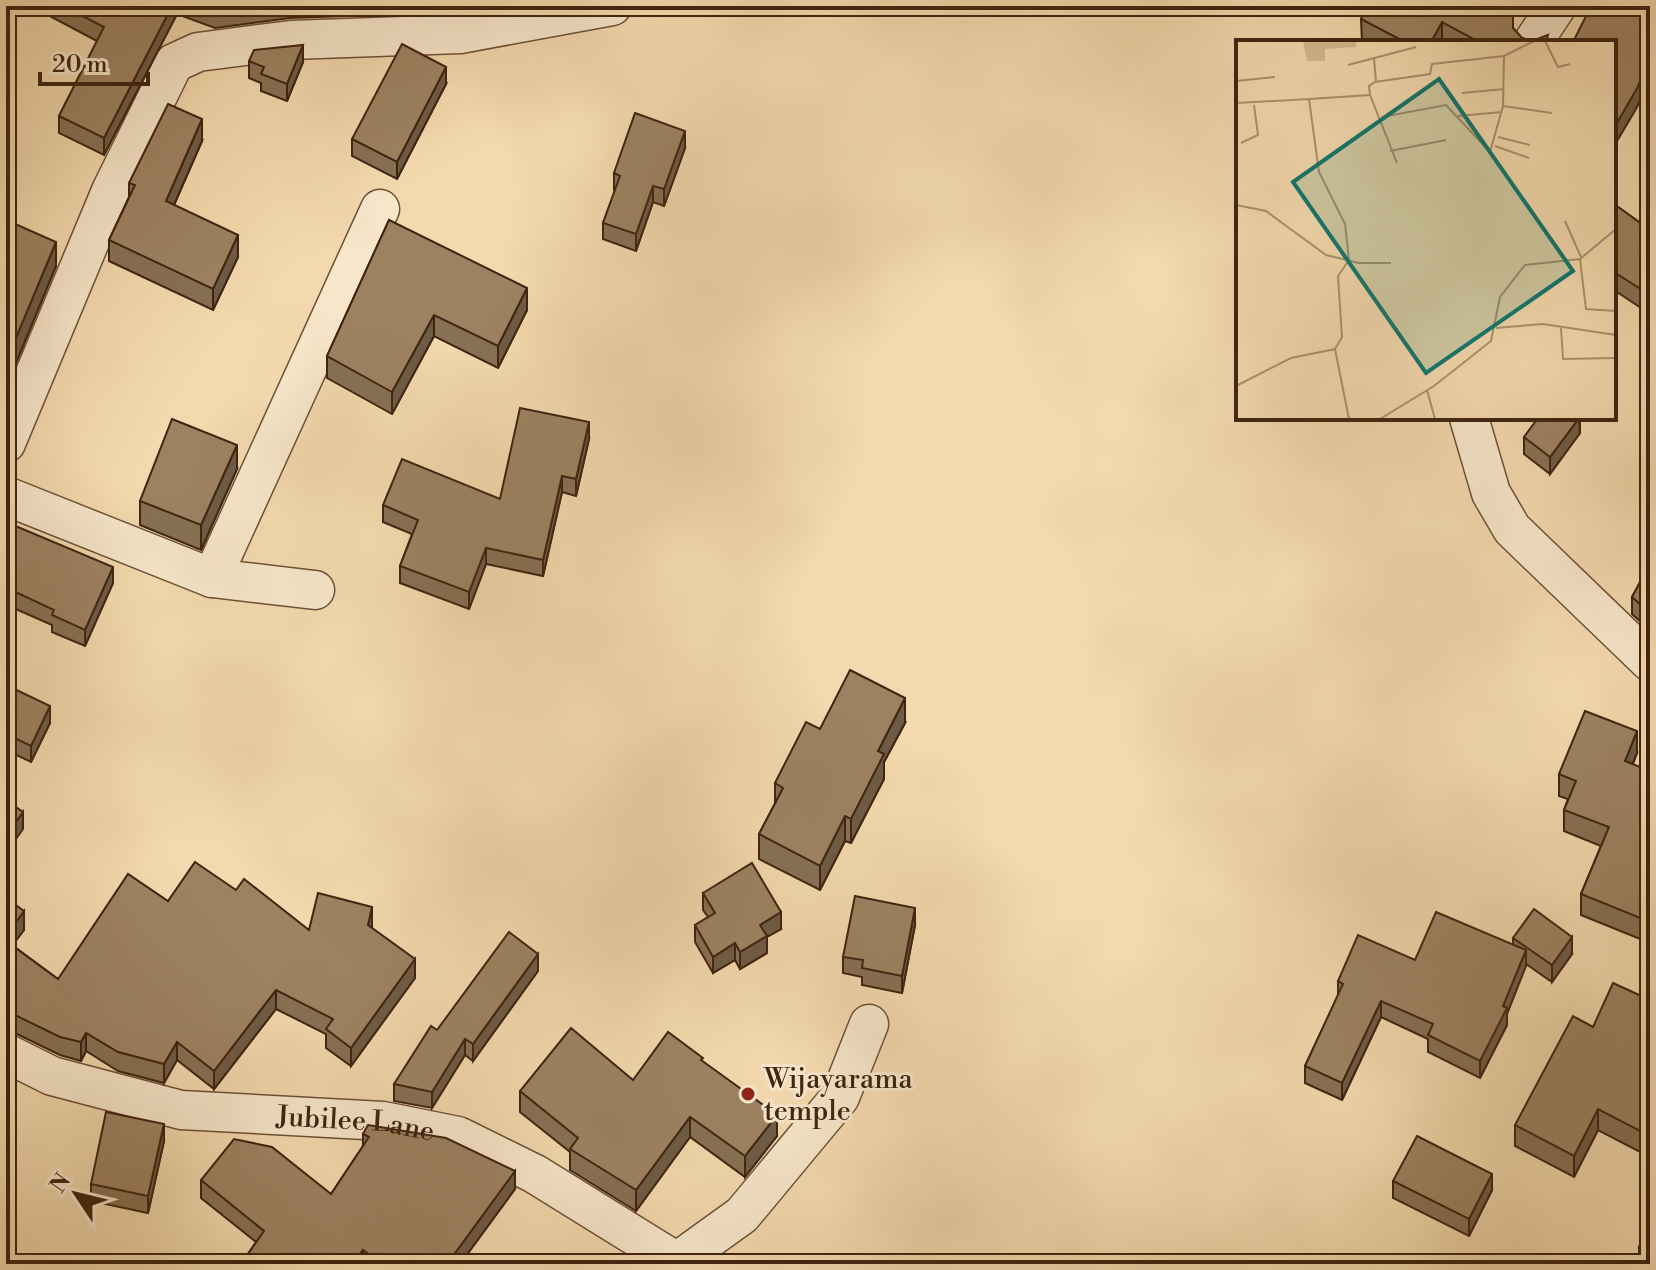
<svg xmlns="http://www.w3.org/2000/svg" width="1656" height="1270" font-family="'Libre Bodoni',serif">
<rect width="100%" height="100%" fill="#f3d9ad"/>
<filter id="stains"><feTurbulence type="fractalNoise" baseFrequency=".0025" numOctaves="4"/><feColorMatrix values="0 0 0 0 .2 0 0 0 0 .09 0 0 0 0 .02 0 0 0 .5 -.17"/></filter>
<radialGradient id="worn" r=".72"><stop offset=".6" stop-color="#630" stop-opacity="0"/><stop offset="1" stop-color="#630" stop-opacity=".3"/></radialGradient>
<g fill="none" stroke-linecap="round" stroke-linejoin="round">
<!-- street casing -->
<g stroke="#6c5137" stroke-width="41">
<g id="street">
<path d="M1533,42L1557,6"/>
<path d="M1469,418L1491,493L1512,529L1650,662"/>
<path d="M6,443L111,191L174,63L198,52L291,40L460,34L612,6"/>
<path d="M6,496L212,578L315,590"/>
<path d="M212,578L380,209"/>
<path id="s1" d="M6,1053L52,1076L181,1110L383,1121L458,1136L535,1174L680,1264"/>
<path d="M674,1264L742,1215L840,1097L869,1024"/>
</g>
</g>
<!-- street -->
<use href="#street" stroke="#f7e6ca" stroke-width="38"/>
</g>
<!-- wall -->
<g fill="#877054" stroke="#3f2410" stroke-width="2">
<path d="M31,6H477L430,13L290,18L215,28L177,14L104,155L59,133V116L97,41Z"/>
<path d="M1368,6H1516L1512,13L1513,28L1522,38L1532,41L1548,42H1362L1361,19Z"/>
<path d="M249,61L303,62L287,101L261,91V83L249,78Z"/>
<path d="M446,84L397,179L352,156V139Z"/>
<path d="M202,141L174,205L238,257L213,310L109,261V240L129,197V183Z"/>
<path d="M685,148L664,206L653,202L636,251L603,239V223L615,191L614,190V173Z"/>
<path d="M1614,204L1646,227L1650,221V314L1614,290Z"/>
<path d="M6,220L56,266L13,370L6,367Z"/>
<path d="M389,220L527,310L498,368L434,336L392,414L327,378V356Z"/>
<path d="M1580,418V433L1550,474L1524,454V437Z"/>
<path d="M589,439L576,496L562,492L543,576L486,564L469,609L400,583V566L412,534L383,522V505L500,499Z"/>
<path d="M237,469L201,550L140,525V501Z"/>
<path d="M6,522L113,583L85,646L52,632V625L9,606V600L6,598Z"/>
<path d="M1650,564V630L1632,614V597Z"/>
<path d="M6,685L50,723L31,762L6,750Z"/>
<path d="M905,723L884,762V779L851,843L845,841L820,890L759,859V834L775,804V783Z"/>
<path d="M1637,753L1633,764L1650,854V943L1581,915V894L1601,846L1564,831V810L1568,799L1559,796V774Z"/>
<path d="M236,890L309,930L372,925V928L415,978L351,1066L326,1048V1034L276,1009L214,1089L177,1060L164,1083L118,1071L86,1051L81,1061L60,1055L15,1033L6,1032V898L24,930L12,945L58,979L168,901Z"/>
<path d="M703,893L781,929L767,937V953L740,969L735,960L713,973L695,942V925L708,917L703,910Z"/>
<path d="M915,925L902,993L862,985V977L843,973V957Z"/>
<path d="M1513,938L1572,954L1552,982L1526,964L1507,1014V1025L1480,1078L1428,1052V1039L1381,1017L1342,1100L1305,1083V1066L1338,996V981L1415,960L1513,944Z"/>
<path d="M538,971L473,1061L465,1055L432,1108L394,1101V1084L437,1030Z"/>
<path d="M1650,1000L1640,1152L1598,1130L1574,1177L1515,1146V1125L1593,1027Z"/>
<path d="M703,1062L777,1136L745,1177L690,1137L636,1211L570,1170V1152L520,1112V1091L633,1080Z"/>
<path d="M363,1134L515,1189L460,1264H241L256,1242L201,1198V1180L331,1194L363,1146Z"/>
<path d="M164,1141L148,1213L91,1201V1184Z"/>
<path d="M1393,1181L1492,1190L1469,1236L1393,1198Z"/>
<path d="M1650,1192V1217L1647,1216V1199Z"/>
<path d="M1650,1229V1264H1639V1247Z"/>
</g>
<!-- shaded-wall -->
<g fill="#6e5b45" stroke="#3f2410" stroke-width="2">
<path d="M9,6H17L6,29V12Z"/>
<path d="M172,6H177V14L104,155V138Z"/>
<path d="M1504,6H1516L1503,30V8Z"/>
<path d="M1442,22V42H1431Z"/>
<path d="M303,45V62L287,101V84Z"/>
<path d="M1650,62V80L1636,109L1614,146V128Z"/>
<path d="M446,67V84L397,179V162Z"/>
<path d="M202,119V141L166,223V201Z"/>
<path d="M685,131V148L664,206V189Z"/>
<path d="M653,186V202L636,251V234Z"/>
<path d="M238,235V257L213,310V289Z"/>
<path d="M56,242V266L13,370V345Z"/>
<path d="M527,288V310L498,368V346Z"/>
<path d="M434,315V336L392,414V392Z"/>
<path d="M1579,418L1580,433L1550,474V457Z"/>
<path d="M589,422V439L576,496V479Z"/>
<path d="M237,445V469L201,550V525Z"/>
<path d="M562,476V492L543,576V560Z"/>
<path d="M486,548V564L469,609V592Z"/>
<path d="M113,567V583L85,646V630Z"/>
<path d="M905,698V723L884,762V779L851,843V819L878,751Z"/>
<path d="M50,706V723L31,762V746Z"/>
<path d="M1637,731V753L1625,782V761Z"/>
<path d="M23,812V829L6,853V836Z"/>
<path d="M845,816V841L820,890V866Z"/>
<path d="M1650,832V853L1642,872V851Z"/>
<path d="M372,907V925L368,944V925Z"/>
<path d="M915,908V925L902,993V976Z"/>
<path d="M24,911V930L6,954V936Z"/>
<path d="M781,912V929L767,937V953L740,969V952L760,925Z"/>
<path d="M1572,937V954L1552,982V965Z"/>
<path d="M735,943V960L713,973V957Z"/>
<path d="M1526,950V966L1507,1014V1025L1480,1078V1061Z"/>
<path d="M538,954V971L473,1061V1044Z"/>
<path d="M415,959V978L351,1066V1048Z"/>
<path d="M276,990V1009L214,1089V1071Z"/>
<path d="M1381,1001V1017L1342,1100V1083Z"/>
<path d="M86,1033V1051L81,1061V1042Z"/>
<path d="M465,1039V1055L432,1108V1092Z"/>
<path d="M177,1042V1060L164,1083V1064Z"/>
<path d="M15,1068V1083L6,1108V1093Z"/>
<path d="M1598,1109V1130L1574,1177V1156Z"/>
<path d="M1650,1112V1133L1640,1152V1131Z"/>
<path d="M777,1115V1136L745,1177V1156Z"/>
<path d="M690,1117V1137L636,1211V1190Z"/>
<path d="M164,1124V1141L148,1213V1196Z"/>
<path d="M515,1171V1189L460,1264H447Z"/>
<path d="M1492,1174V1190L1469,1236V1219Z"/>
<path d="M363,1250V1264H352Z"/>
</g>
<!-- building -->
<g fill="#9d8262" stroke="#3f2410" stroke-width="2">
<path d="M63,6H172L104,138L59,116L104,27Z"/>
<path d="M202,6H251L215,11Z"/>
<path d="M1368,6H1504L1503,8L1513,13V28L1522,38L1532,41L1548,35L1546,42H1479L1442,22L1431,42H1405L1361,19Z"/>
<path d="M1591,6H1650V62L1636,90L1614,128V42H1573Z"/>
<path d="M402,44L446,67L397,162L352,139Z"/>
<path d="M303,45L287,84L261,74L264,67L249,61L254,50Z"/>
<path d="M168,104L202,119L166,201L238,235L213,289L109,240L135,185L129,183Z"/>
<path d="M635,113L685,131L664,189L653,186L636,234L603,223L620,176L614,173Z"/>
<path d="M1614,204L1646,227L1650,221V295L1614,272Z"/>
<path d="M6,220L56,242L13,345L6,342Z"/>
<path d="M389,220L527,288L498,346L434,315L392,392L327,356Z"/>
<path d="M520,408L589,422L576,479L562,476L543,560L486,548L469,592L400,566L418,520L383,505L402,459L500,499Z"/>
<path d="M1538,418H1579L1550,457L1524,437Z"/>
<path d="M172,419L237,445L201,525L140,501Z"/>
<path d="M6,522L113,567L85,630L52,615L54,610L9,589L12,584L6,581Z"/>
<path d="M1650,564V613L1632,597Z"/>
<path d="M850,670L905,698L878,751L884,754L851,819L845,816L820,866L759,834L783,788L775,783L806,722L820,729Z"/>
<path d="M6,685L50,706L31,746L6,734Z"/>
<path d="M1585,711L1637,731L1625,761L1650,771V832L1642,851L1650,854V922L1581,894L1609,827L1564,810L1576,781L1559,774Z"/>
<path d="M6,800L23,812L6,836Z"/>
<path d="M195,862L236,890L244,879L309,930L318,893L372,907L368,925L415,959L351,1048L326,1029L333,1019L276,990L214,1071L177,1042L164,1064L118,1052L86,1033L81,1042L60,1037L15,1015L6,1013V941L58,979L128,874L168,901Z"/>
<path d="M752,863L781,912L760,925L767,936L740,952L735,943L713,957L695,925L715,913L703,893Z"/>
<path d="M855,896L915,908L902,976L862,968L863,960L843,957Z"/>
<path d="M6,898L24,911L6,936Z"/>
<path d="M1534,909L1572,937L1552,965L1513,938Z"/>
<path d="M1436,912L1526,950L1503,1006L1507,1008L1480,1061L1428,1035L1433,1024L1381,1001L1342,1083L1305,1066L1343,984L1338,981L1358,935L1415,960Z"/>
<path d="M509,932L538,954L473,1044L465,1039L432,1092L394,1084L431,1026L437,1030Z"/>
<path d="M1613,983L1650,1000V1112L1640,1131L1598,1109L1574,1156L1515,1125L1573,1016L1593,1027Z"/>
<path d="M571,1028L633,1080L668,1032L703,1058L701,1060L777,1115L745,1156L690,1117L636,1190L570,1149L578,1138L520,1091Z"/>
<path d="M6,1065L15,1068L6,1093Z"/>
<path d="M106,1112L164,1124L148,1196L91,1184Z"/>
<path d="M368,1125L446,1138L515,1171L447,1264H382L363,1250L352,1264H241L264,1231L201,1180L234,1139L272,1147L331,1194L369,1137L363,1134Z"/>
<path d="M1417,1136L1492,1174L1469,1219L1393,1181Z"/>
<path d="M1650,1229V1253L1639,1247Z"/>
</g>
<!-- markers -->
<circle fill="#8f2418" stroke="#f7e6ca" stroke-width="3" cx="748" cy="1094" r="8"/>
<g text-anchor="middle" stroke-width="6" stroke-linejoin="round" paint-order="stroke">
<!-- poi labels -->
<g font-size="28" fill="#3f2410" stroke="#f7e6ca" text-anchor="start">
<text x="764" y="1088">Wijayarama<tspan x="764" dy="32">temple</tspan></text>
</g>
<!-- street labels -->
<g font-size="28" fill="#3f2410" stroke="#f7e6ca">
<text dy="10" stroke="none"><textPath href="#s1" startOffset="360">Jubilee Lane</textPath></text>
</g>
</g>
<!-- overview -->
<g transform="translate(1236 40)">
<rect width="380" height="380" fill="#f3d9ad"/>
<path d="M67,1H120V7L89,9V21H71Z" fill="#d4ba92"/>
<path fill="none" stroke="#ab916e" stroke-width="2" d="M309,1L322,27L334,24M138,18L140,42M112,25L180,7M0,41L39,37M226,53L268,49M134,55L161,123M73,59L134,55L133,46L139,42L194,34L196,24L268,16L298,1M0,63L73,59L83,132L109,184L113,220L102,236L106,297L99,309L55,318L0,346M267,66L316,73M222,76L266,72M146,77L210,65L254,112L267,66L268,16M262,97L294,105M5,103L22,95L18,65M259,106L293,118M154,111L210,100M0,165L30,171L90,215L123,223H155M329,181L345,217M344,219L350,269L380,271M260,288L307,284L380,295M325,288L327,319L380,318M99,309L113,379M191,350L199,379M144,379L198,346L255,301L264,257L289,225L344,219L380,189"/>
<path fill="#0f766e" fill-opacity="0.15" stroke="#0f766e" stroke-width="4" d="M203,39L337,231L190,333L57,142Z"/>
<rect width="380" height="380" fill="none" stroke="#3f2410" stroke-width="4"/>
</g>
<!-- margin -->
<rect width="1656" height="1270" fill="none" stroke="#f3d9ad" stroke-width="32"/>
<rect x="8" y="8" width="1640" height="1254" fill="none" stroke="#3f2410" stroke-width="4"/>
<rect x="16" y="16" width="1624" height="1238" fill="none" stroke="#3f2410" stroke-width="2"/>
<!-- north arrow -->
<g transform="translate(76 1194) rotate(305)" stroke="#f7e6ca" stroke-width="6" paint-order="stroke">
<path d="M0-6L14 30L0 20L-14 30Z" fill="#3f2410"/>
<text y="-12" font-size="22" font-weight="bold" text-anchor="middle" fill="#3f2410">N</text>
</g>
<!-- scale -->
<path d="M40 72v12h108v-12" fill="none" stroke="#3f2410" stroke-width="4"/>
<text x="52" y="72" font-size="24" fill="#3f2410" stroke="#f7e6ca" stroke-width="6" paint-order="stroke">20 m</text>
<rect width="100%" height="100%" filter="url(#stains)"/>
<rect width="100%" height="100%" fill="url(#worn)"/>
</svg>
